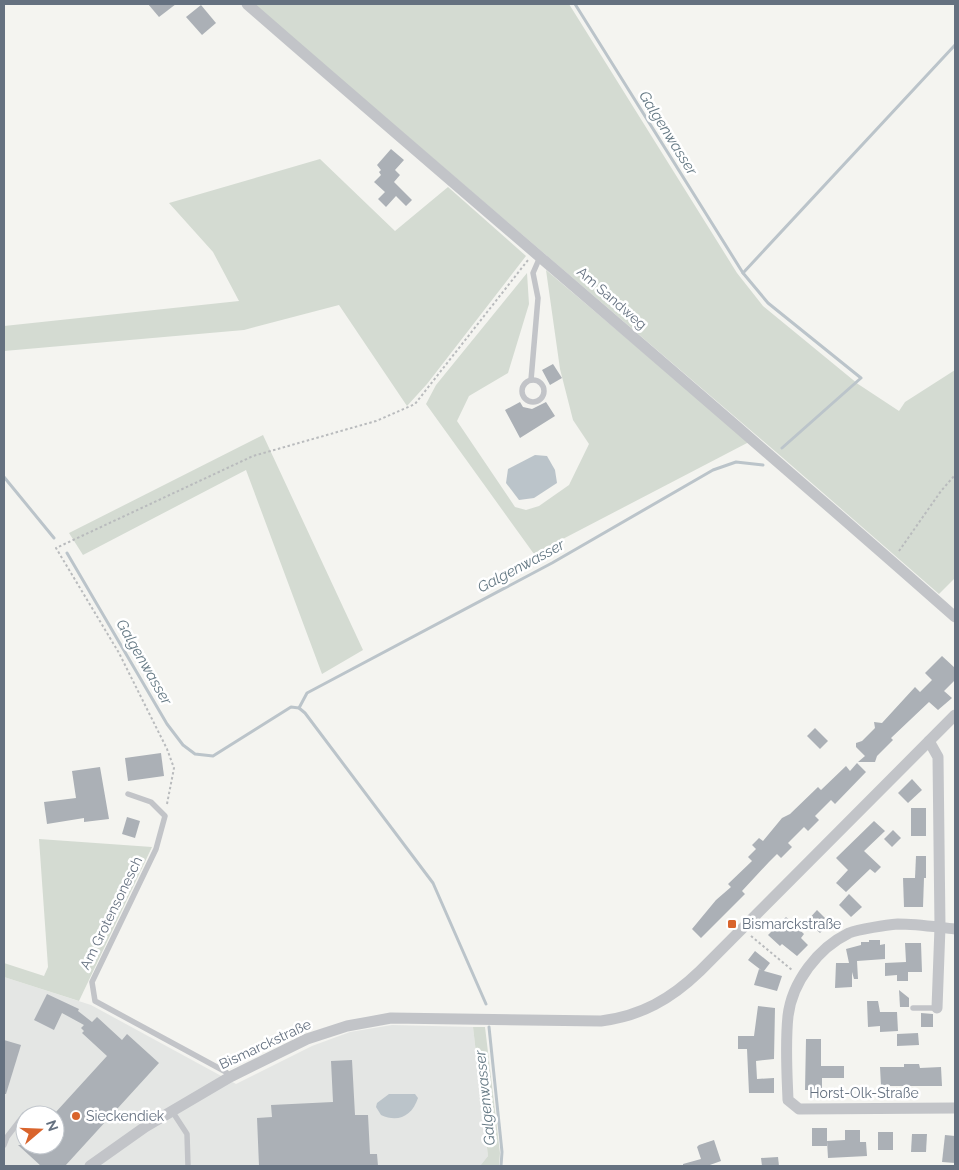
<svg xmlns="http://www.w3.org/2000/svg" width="959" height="1170" font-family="Raleway,sans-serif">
<rect width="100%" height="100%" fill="#f4f4f0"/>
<!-- built -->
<path fill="#e4e6e4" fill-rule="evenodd" d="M4,977L91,1005L236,1084L312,1046L350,1032L392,1025L473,1027L488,1156L480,1166H4ZM25,1115H55V1145H25Z"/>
<!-- green -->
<g fill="#d4dbd2">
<path d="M253,4H569L737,273L763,306L858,384L899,411L905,402L955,370V578L939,594L783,458Z"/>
<path d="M320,159L395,231L448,187L526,256L427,384L407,406L339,305L244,330L4,351V326L239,301L213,252L169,203Z"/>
<path d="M546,270L749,442L534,554L426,404L436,385L527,273L529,304L508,373L469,396L457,421L515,507L526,510L539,506L569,485L589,444L573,420L560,369Z"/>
<path d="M263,435L363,650L322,674L246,470L83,555L69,533Z"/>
<path d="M39,839L152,847L79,1001L4,977V963L44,976L48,967Z"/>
<path d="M473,1027H485L500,1153L499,1166H480L488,1156Z"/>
</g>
<!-- water -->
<g fill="#bbc4ca">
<path d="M535,455L547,456L555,470L557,483L534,498L519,500L506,483L508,469Z"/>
<path d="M389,1094H415L418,1098C412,1116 398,1123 381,1115L376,1107L377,1103Z"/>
</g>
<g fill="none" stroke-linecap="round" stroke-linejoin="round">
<!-- stream -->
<g stroke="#bbc4ca" stroke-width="3">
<path d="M575,4L743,273L768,303L861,378L782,448"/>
<path d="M743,273L955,45"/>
<path d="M4,477L54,538"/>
<path d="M67,553L167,724L183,745L195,754L213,756L291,707L299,708L305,713L433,883L486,1004"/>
<path d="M299,708L307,693L552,563L713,470L736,462L763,465"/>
<path d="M489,1027L502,1152L501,1166"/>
</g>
</g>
<!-- building -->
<g fill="#abb0b6">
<path d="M148,4H176L159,17Z"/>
<path d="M201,5L216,23L202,35L186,17Z"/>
<path d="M391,149L404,160L395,170L400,175L394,182L412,200L406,206L396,196L386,207L378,199L385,192L374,182L381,175L379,172L381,170L377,165Z"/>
<path d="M553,364L562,378L550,385L542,370Z"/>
<path d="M520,402L523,407L532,409L546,402L555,416L520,438L505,410Z"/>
<path d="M942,656L955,668V680L944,691L952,698L938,710L929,702L891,738L893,740L877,756L875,762H858L865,756L856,747V743L862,741L875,728L874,722L882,723L915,687L920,692L932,680L925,673Z"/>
<path d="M815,728L828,741L820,749L807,736Z"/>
<path d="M161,753L164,776L128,781L125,758Z"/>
<path d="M857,763L866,772L835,804L831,800L815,816L819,820L808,831L804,827L788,843L792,847L781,858L777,854L769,862L742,891L745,894L701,938L692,929L716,900L731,887L728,884L752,861L748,857L756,849L752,845L759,838L763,841L782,818L790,814L818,787L821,790L846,766L850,771Z"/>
<path d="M100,767L109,819L84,822V818L47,824L44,802L76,798L72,771Z"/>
<path d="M912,779L922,790L908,803L898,793Z"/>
<rect x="911" y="808" width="15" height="28"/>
<path d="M127,817L140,821L135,838L122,834Z"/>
<path d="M874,821L885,831L864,851L881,867L875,873L870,869L846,892L836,883L848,870L836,858Z"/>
<path d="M893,830L901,838L892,847L884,839Z"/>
<path d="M916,856H926V878H915Z"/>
<path d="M903,878H924L923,907H904Z"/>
<path d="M849,894L862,907L851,917L839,905Z"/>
<path d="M817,910L830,923L820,933L807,921Z"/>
<path d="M786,917L804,934L801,938L808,945L797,956L782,944L780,946L768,935Z"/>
<path d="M869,940H880V945L885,944V959L857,961L858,979H854L852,972V987L835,988L836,963H849L846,949L861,945V942H869Z"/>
<path d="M905,943H921L922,972H908V981H897V975L885,976V963L906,962Z"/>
<path d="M755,951L770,963L764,971L782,976L777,991L754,985L759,969L761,970L748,960Z"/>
<path d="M899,990L909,998V1007H900Z"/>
<path d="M47,994L79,1009L78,1011L92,1022L97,1017L122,1040L127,1034L159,1063L65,1166H41L18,1145H55V1113L107,1056L82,1033L84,1031L81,1028L84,1025L62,1013L54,1030L34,1020Z"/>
<path d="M867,1001H878L880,1012H897L898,1031L880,1032V1026L868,1027Z"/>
<path d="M758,1006L775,1008L774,1059L756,1061L757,1079L774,1078V1093H749L747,1049H738V1036H754Z"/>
<path d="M921,1013L933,1014V1027H921Z"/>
<path d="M918,1033L919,1045L897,1046V1034Z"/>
<path d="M806,1039H821V1066H844V1078H822V1090H805Z"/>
<path d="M4,1040L21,1045L6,1094H4Z"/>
<path d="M352,1060L355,1115H368L370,1154H377L378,1166H259L257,1118L272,1117L271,1105L333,1102L331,1061Z"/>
<path d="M904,1064H919L920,1068L941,1067L942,1086H881L880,1067H904Z"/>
<rect x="812" y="1128" width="15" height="18"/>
<path d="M845,1130H860V1142H866L867,1156L828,1158L827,1141L845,1140Z"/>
<rect x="878" y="1132" width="15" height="18"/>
<path d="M912,1134H927L926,1152H911Z"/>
<path d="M945,1135L955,1136V1163L942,1162Z"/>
<path d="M714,1140L721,1161L707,1166H683V1164L701,1159L697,1147L699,1145Z"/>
<path d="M778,1157L779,1166H762L761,1158Z"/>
</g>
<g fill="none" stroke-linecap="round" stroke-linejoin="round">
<!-- path -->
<g stroke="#b9bbbd" stroke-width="2" stroke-dasharray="2.5 2.5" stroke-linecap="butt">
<path d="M899,551L941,491L955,475"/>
<path d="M167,804L174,768L167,749L119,653L56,548L253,456L376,421L415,404L528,260"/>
<path d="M751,936L792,970"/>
</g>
<!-- lane -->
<g stroke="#c2c4c8" stroke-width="5.5">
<path d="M531,380L538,298L533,273L540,257"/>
<circle cx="533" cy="391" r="11"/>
<path d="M128,794L151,802L165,816L156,849L92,982L95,1001L226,1072L230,1077"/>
<path d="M913,1008H937"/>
<path d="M172,1111L187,1134L188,1166"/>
<path d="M4,1145L7,1137L24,1115"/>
</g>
<!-- street -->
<g stroke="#c2c4c8" stroke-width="11">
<path d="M247,4C482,209 721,410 955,617"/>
<path d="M929,741L938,757L940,927L937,1008"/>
<path d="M955,929C936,927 917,924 898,924C887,925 859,929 849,933C818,948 792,982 788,1016C785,1044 787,1073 788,1100L799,1109L955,1108"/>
<path d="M90,1166L145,1127L230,1077L307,1039L347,1026L391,1018L601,1021C641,1016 671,999 700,971L955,715"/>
</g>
</g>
<!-- markers -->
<g fill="#d9642c" stroke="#fff" stroke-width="2">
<rect x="727" y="919" width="10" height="10" rx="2.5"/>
<circle cx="76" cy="1116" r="5"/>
</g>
<g text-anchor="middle" stroke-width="5" stroke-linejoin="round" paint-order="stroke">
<!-- street labels -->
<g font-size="14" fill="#657180" stroke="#fff">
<text transform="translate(612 298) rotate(41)" y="5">Am Sandweg</text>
<text transform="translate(111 913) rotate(-64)" y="5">Am Grotensonesch</text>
<text transform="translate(265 1044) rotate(-25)" y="5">Bismarckstraße</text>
<text x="864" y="1098">Horst-Olk-Straße</text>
</g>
<!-- poi labels -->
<g font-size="14" fill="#657180" stroke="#fff" text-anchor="start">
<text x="742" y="929">Bismarckstraße</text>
<text x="86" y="1121">Sieckendiek</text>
</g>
<!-- water labels -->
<g font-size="15" font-style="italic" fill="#657984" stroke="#fff">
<text transform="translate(668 133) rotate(58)" y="5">Galgenwasser</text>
<text transform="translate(521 566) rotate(-28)" y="5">Galgenwasser</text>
<text transform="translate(144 662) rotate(60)" y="5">Galgenwasser</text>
<text transform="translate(485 1098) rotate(-96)" y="5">Galgenwasser</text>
</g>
</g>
<!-- border -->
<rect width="959" height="1170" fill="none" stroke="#657180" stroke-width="10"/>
<!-- north arrow -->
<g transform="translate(40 1130) rotate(71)"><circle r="24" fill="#ffffff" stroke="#c1c6cc"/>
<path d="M0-4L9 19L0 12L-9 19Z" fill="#d9642c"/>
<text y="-8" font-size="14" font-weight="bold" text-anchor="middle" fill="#657180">N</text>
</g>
</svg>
